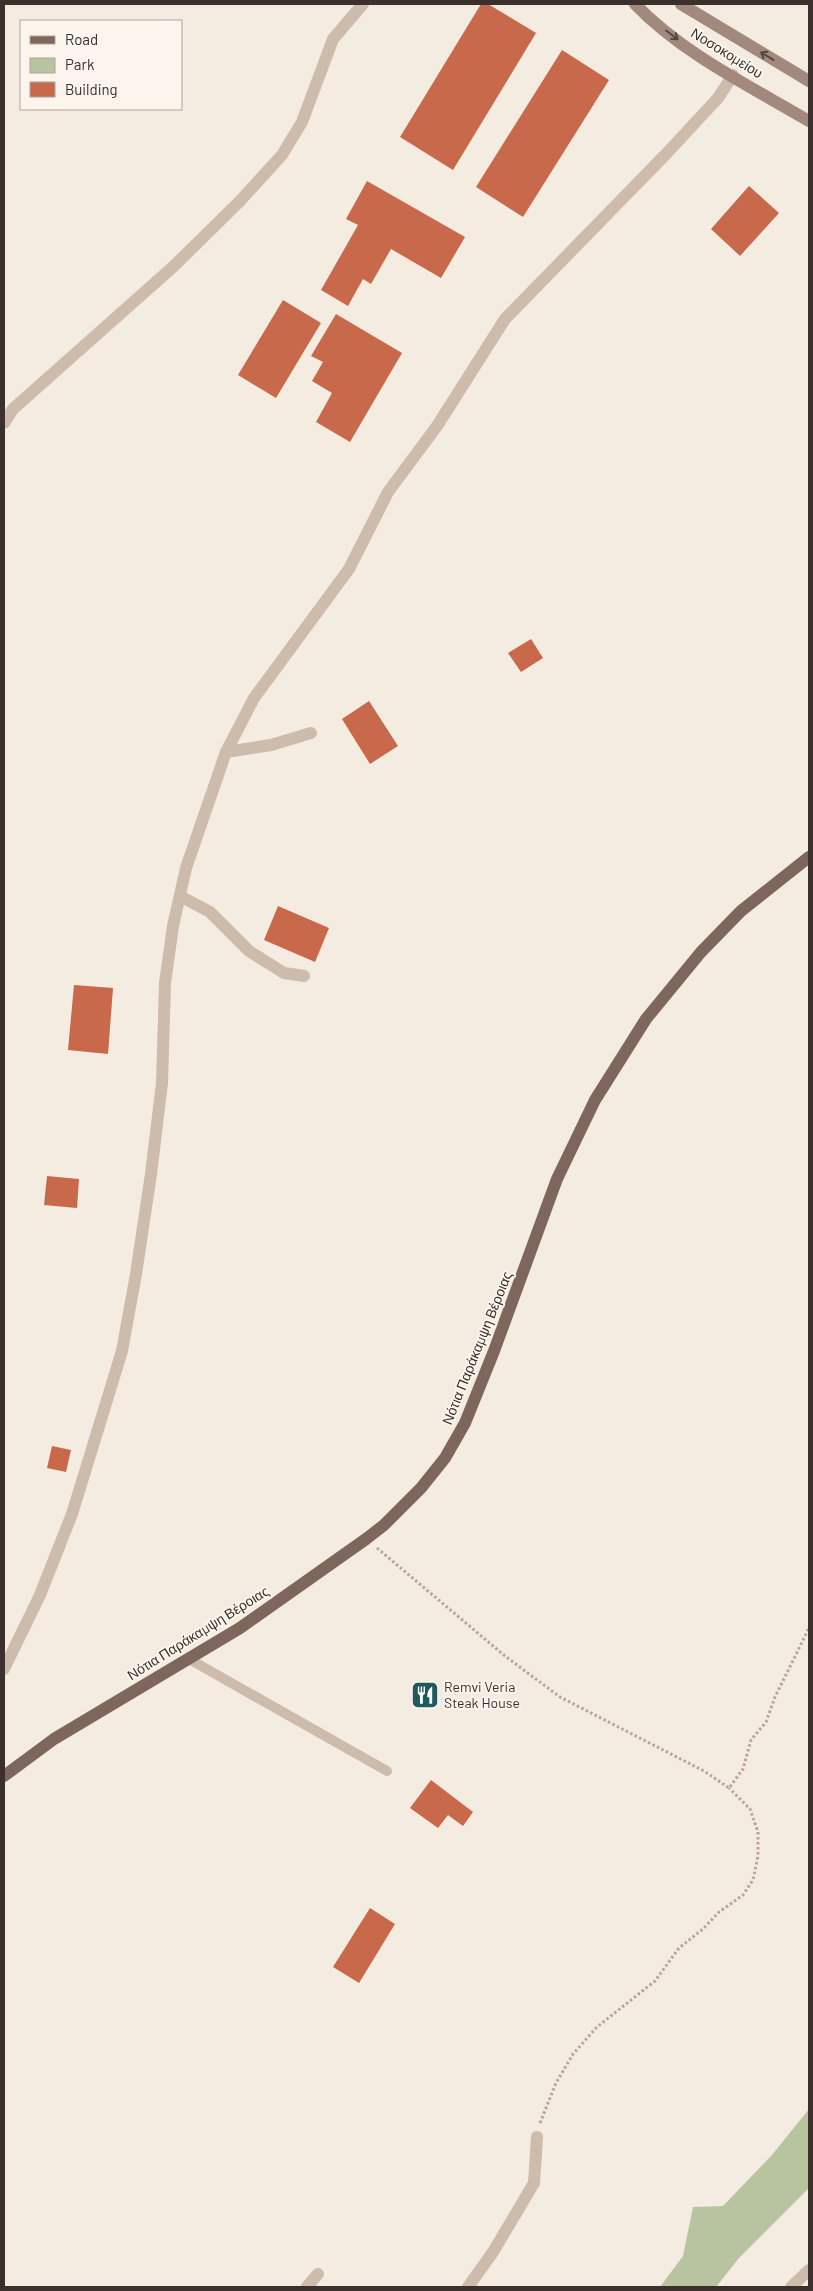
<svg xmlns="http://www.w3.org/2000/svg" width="813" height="2291" font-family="Barlow,sans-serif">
<rect width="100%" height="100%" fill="#f4ebe1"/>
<!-- green -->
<path fill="#b8c4a0" d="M809,2109V2188L739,2258L716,2287H660L683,2256L693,2207L723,2206L772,2155Z"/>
<!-- building -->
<g fill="#c8694b">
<path d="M481,4H488L536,33L453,170L400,137Z"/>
<path d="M562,50L609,80L523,217L476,187Z"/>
<path d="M367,181L465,237L441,278L391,249L371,284L363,279L348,306L321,290L358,225L346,219Z"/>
<path d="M749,186L779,213L740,256L711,229Z"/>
<path d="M283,300L321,323L276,398L238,375Z"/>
<path d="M336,314L402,353L350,442L316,422L332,393L312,381L323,362L311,356Z"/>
<path d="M531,639L543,658L521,672L508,653Z"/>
<path d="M369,701L398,746L370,764L342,719Z"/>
<path d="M278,906L329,928L315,962L264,940Z"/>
<path d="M74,985L113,988L108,1054L68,1050Z"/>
<path d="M47,1176L79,1179L77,1208L44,1205Z"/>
<path d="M52,1446L71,1450L66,1472L47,1468Z"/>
<path d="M431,1780L473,1812L463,1826L448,1815L438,1828L410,1808Z"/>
<path d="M370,1908L395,1924L359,1983L333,1967Z"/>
</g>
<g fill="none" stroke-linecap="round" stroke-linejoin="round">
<!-- path -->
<g stroke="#b9a596" stroke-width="3" stroke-dasharray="2.5 2.5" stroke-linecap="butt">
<path d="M377,1548L505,1656L560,1697L704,1771L729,1788L743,1769L751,1740L766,1722L775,1697L809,1628"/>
<path d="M540,2123L556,2083L573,2054L597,2027L655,1981L679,1948L703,1929L719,1912L743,1895L753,1880L758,1856V1832L750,1809L729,1788"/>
</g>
<!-- lane -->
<path stroke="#cdbbac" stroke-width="10" d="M189,1659L387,1771"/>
<!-- street -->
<g stroke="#cdbbac" stroke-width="12">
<path d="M4,423L13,409L174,266L240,201L282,155L302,122L333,39L363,4"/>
<path d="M226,752L271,745L311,733"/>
<path d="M180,896L210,912L249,951L284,973L304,976"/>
<path d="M4,1669L40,1595L72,1514L122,1351L136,1274L151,1174L162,1083L165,983L173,926L186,868L226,752L254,698L349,569L388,492L437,426L505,319L667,153L718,98L733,75"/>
<path d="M307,2287L318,2274"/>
<path d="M468,2287L493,2252L534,2183L537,2137"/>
<path d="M791,2287L809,2270"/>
</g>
<!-- secondary -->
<g stroke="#a18a7d" stroke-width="12">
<path d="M635,4C683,54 750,86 809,121"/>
<path d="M681,4L809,81"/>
</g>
<!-- primary -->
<path stroke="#7d675c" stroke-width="12" d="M4,1776L54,1739L240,1628L366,1539L384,1525L421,1488L445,1458L465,1423L494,1351L557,1179L595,1100L646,1019L701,952L741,911L809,857"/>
</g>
<!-- one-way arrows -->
<defs><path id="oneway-shaft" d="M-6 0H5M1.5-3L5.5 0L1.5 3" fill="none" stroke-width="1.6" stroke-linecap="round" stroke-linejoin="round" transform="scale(1.25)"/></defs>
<g stroke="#544640">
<use href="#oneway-shaft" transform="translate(672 35) rotate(37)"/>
<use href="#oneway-shaft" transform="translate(767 56) rotate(-149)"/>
</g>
<!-- icons -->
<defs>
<g id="restaurant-square" transform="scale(1.4375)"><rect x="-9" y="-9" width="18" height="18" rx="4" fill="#1f5a5e" stroke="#fbf5ee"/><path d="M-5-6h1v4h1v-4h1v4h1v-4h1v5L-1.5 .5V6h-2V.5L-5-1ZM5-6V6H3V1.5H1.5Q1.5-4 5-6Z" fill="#fff"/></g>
</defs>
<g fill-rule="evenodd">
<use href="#restaurant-square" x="425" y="1695"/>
</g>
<g text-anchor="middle" stroke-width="4" stroke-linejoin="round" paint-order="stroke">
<!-- street labels -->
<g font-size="14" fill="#3b302b" stroke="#fbf5ee">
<text transform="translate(727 53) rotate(32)" y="5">Νοσοκομείου</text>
<text transform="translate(477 1348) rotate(-68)" y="5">Νότια Παράκαμψη Βέροιας</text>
<text transform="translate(198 1633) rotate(-32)" y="5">Νότια Παράκαμψη Βέροιας</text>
</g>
<!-- poi labels -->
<g font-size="14" fill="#3b302b" stroke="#fbf5ee" text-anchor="start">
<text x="444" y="1692">Remvi Veria<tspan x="444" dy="16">Steak House</tspan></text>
</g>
</g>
<!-- border -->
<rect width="813" height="2291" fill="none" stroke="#3b302b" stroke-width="10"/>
<!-- legend -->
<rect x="20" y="20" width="162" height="90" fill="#fbf5ee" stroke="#aea6a0"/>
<rect x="30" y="36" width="25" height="8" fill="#7d675c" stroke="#aea6a0"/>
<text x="65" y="45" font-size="15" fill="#3b302b">Road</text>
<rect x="30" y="58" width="25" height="15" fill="#b8c4a0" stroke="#aea6a0"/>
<text x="65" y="70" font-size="15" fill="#3b302b">Park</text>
<rect x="30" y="82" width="25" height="15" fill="#c8694b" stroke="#aea6a0"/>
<text x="65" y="95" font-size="15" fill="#3b302b">Building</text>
</svg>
